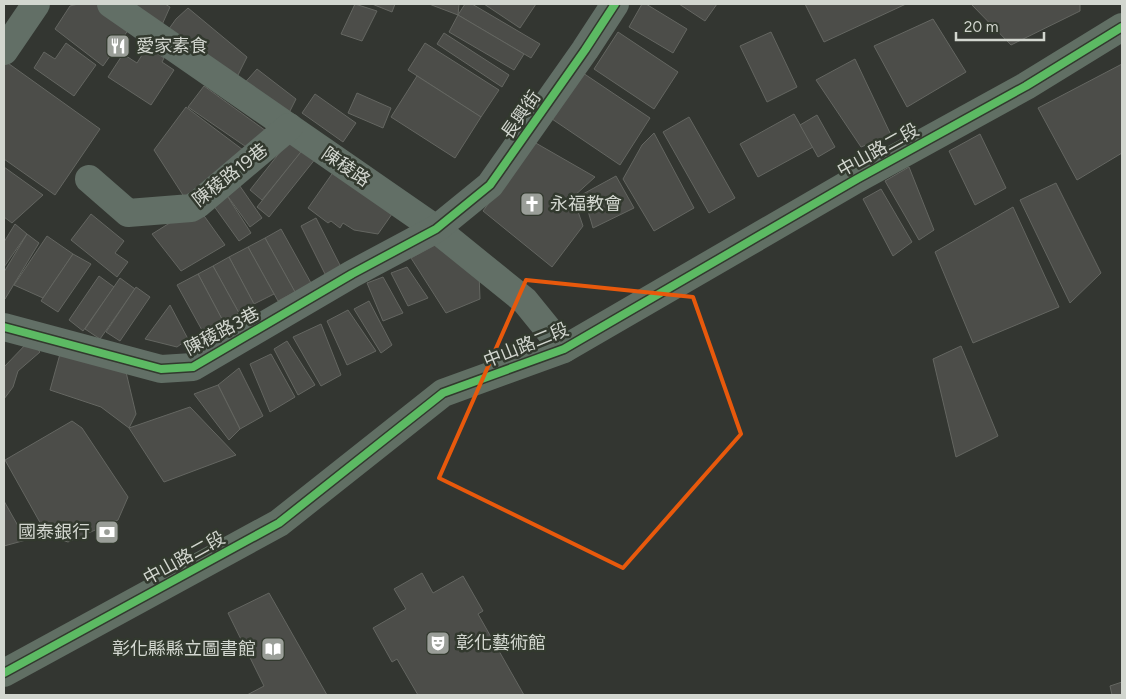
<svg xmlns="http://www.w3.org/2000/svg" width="1126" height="699" font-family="Figtree,'Noto Sans TC',sans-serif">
<rect width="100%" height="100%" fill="#333631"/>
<!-- building -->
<g fill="#4c4d49" stroke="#646661">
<path d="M78,4H97L131,26L103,66L55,29L70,6Z"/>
<path d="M123,4H165L170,7L161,27Z"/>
<path d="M355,4L377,11L362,41L341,34Z"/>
<path d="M372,4H395L392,12Z"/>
<path d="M429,4H459L458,15Z"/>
<path d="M465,4H472L540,44L531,58L458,15Z"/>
<path d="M484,4H536L520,28Z"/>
<path d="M642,4H646L687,29L673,53L629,27Z"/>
<path d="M679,4H717L705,21Z"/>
<path d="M805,4H906L824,42Z"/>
<path d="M971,4H1080V11L1011,45Z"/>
<path d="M188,8L247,57L235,81L166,33L176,19Z"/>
<path d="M458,15L524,54L514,70L449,32Z"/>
<path d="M933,19L966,72L907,107L874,46Z"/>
<path d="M618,32L678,72L654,109L594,69Z"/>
<path d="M771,32L797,87L767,102L740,46Z"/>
<path d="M444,33L509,75L502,87L437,44Z"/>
<path d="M66,43L96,65L74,96L34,68L44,52L55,59Z"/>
<path d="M425,43L499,90L481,117L408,70Z"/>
<path d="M147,47L164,58L162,62L174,70L151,105L108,77L123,54L137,63Z"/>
<path d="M855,59L891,135L861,147L816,80Z"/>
<path d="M5,61L100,129L55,195L4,159V63Z"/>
<path d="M1122,64V153L1077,180L1038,108Z"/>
<path d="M257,69L296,99L287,117L241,87Z"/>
<path d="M583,73L650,118L620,165L552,119Z"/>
<path d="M417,76L481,117L455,158L391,117Z"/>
<path d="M204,86L273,136L255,153L188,107Z"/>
<path d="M357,93L391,108L383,128L348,113Z"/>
<path d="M315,94L356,123L343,142L302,113Z"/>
<path d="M186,107L251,156L190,206L154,150Z"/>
<path d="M794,114L813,147L758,177L740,144Z"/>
<path d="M817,115L835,147L818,157L800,125Z"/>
<path d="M689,117L735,198L709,213L663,132Z"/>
<path d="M654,133L694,208L654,231L623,179L642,145Z"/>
<path d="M980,134L1006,188L975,205L949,151Z"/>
<path d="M288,142L301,152L262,200L250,190Z"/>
<path d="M534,142L595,177L573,197L583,226L552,267L483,211Z"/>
<path d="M304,148L316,158L269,217L257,207Z"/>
<path d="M4,167L43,195L12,223L4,217Z"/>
<path d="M909,167L934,230L919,240L885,181Z"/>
<path d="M334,171L392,214L378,234L354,230L343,223L340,228L331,221L328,223L308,208Z"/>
<path d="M616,176L634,208L593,228L583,194Z"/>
<path d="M235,179L262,218L250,227L224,191Z"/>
<path d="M1056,183L1101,273L1070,303L1020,200Z"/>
<path d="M881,189L912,242L893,256L863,199Z"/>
<path d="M224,191L251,233L239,241L211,202Z"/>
<path d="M197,206L225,245L181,271L152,234Z"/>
<path d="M1013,207L1059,307L973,343L935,252Z"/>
<path d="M91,214L124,241L115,253L128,262L117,277L71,240Z"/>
<path d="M316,218L344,273L328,280L301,226Z"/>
<path d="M15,224L27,234L4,267V242Z"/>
<path d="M281,229L311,283L295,292L265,238Z"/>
<path d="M27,234L39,243L5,299L4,298V272Z"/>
<path d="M47,236L73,254L43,298L14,285Z"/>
<path d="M265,238L295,292L278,301L248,247Z"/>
<path d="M439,243L479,274L480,299L446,313L411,258Z"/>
<path d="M248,247L274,294L254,304L229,257Z"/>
<path d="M73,254L91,264L58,312L41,301Z"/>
<path d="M229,257L254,304L239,313L213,266Z"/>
<path d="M213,266L239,313L223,321L198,274Z"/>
<path d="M407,267L428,298L408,306L391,273Z"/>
<path d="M198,274L223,321L203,332L177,285Z"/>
<path d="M99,276L114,287L83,331L69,320Z"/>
<path d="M383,277L403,313L383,321L367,283Z"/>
<path d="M120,278L135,289L100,339L85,329Z"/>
<path d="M136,287L150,297L120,341L106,332Z"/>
<path d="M369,301L392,345L381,353L354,309Z"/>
<path d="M170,305L188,339L177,347L145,339Z"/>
<path d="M348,310L376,351L347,365L327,321Z"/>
<path d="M321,324L341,375L321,386L293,337Z"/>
<path d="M29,341L40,352L18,371L13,387L4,399V367Z"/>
<path d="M287,341L315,385L298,395L274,349Z"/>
<path d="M961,346L998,436L956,457L933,359Z"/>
<path d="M60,354L126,372L136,414L129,428L101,407L50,390Z"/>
<path d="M271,354L295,397L270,412L250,364Z"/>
<path d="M239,368L263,416L240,429L218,385Z"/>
<path d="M218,385L240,429L229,440L194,394Z"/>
<path d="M190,407L236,455L164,482L129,428Z"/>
<path d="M72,421L82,428L128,497L118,520L68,542L47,535L5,460Z"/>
<path d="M4,501L26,540L4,546Z"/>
<path d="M422,573L433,593L463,576L483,611L478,614L524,695H418L397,659L392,662L373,628L406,609L394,589Z"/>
<path d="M269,593L327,695H247L264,686L228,613Z"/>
<path d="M1122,682V695H1112L1110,686Z"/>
</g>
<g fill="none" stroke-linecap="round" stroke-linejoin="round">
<!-- street -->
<g stroke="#626f66" stroke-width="28">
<path d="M111,4L436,229L525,301L564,349"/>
<path d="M4,51L36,4"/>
<path d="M89,179L128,213L191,208L198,204L289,127"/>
<path d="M4,327L161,369L193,367L352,274L436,229L490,185L585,50L615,4"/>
</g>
<!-- primary -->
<path stroke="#616f64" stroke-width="28" d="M4,673L279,523L443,393L564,349L857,179L1026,86L1122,27"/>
<!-- cycleway casing -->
<g stroke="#32392e" stroke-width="11">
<g id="cycleway">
<path d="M4,327L161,369L193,367L352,274L436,229L490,185L585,50L615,4"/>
<path d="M4,673L279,523L443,393L564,349L857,179L1026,86L1122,27"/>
</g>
</g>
<!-- cycleway -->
<use href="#cycleway" stroke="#5cba63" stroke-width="8"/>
</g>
<!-- marked area -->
<path fill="none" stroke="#e8590c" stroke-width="4" stroke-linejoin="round" d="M526,280L693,297L741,434L623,568L439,478Z"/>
<!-- icons -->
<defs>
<g id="restaurant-square" transform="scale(1.25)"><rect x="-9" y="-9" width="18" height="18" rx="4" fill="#9a9e98" stroke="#32392e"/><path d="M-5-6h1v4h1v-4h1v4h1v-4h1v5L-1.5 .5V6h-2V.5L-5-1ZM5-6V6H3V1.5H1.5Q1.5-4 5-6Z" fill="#fff"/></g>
<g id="church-square" transform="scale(1.25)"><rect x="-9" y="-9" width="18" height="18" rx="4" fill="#9a9e98" stroke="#32392e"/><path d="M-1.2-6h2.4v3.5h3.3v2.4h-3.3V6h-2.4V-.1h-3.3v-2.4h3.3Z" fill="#fff"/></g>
<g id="bank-square" transform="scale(1.25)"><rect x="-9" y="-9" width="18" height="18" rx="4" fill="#9a9e98" stroke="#32392e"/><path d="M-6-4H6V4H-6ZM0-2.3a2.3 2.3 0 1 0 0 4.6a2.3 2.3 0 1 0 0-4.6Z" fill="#fff"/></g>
<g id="theatre-square" transform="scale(1.25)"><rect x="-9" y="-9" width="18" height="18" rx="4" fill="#9a9e98" stroke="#32392e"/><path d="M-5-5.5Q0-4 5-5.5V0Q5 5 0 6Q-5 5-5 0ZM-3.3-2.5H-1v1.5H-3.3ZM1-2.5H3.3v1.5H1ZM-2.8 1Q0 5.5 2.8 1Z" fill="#fff"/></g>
<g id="library-square" transform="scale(1.25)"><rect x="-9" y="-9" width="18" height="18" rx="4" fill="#9a9e98" stroke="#32392e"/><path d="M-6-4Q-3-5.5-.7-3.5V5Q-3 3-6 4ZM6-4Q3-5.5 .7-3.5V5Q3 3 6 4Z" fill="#fff"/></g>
</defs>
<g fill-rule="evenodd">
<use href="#restaurant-square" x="118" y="46"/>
<use href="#church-square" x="532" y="204"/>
<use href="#bank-square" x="107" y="532"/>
<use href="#theatre-square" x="438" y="643"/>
<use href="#library-square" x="273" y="649"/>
</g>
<g text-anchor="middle" stroke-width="5" stroke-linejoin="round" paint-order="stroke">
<!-- poi labels -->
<g font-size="18" fill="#d2d6cf" stroke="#32392e" text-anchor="start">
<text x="136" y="52">愛家素食</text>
<text x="550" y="210">永福教會</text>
<text x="90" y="538" text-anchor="end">國泰銀行</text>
<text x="456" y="649">彰化藝術館</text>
<text x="256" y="655" text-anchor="end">彰化縣縣立圖書館</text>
</g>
<!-- street labels -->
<g font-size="18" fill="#d2d6cf" stroke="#32392e">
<text transform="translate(521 115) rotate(-55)" y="6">長興街</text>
<text transform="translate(878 150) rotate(-29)" y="6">中山路二段</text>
<text transform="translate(346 167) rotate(35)" y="6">陳稜路</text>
<text transform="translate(230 175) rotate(-38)" y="6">陳稜路19巷</text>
<text transform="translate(222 331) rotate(-28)" y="6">陳稜路3巷</text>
<text transform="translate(526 345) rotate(-22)" y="6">中山路二段</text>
<text transform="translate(184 558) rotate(-29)" y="6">中山路二段</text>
</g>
</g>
<!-- border -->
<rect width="1126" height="699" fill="none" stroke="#d2d6cf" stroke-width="10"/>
<!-- scale -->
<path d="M956 32v8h88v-8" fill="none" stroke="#d2d6cf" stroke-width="2.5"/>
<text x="964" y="32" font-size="15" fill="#d2d6cf" stroke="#32392e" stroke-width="4" paint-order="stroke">20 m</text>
</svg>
